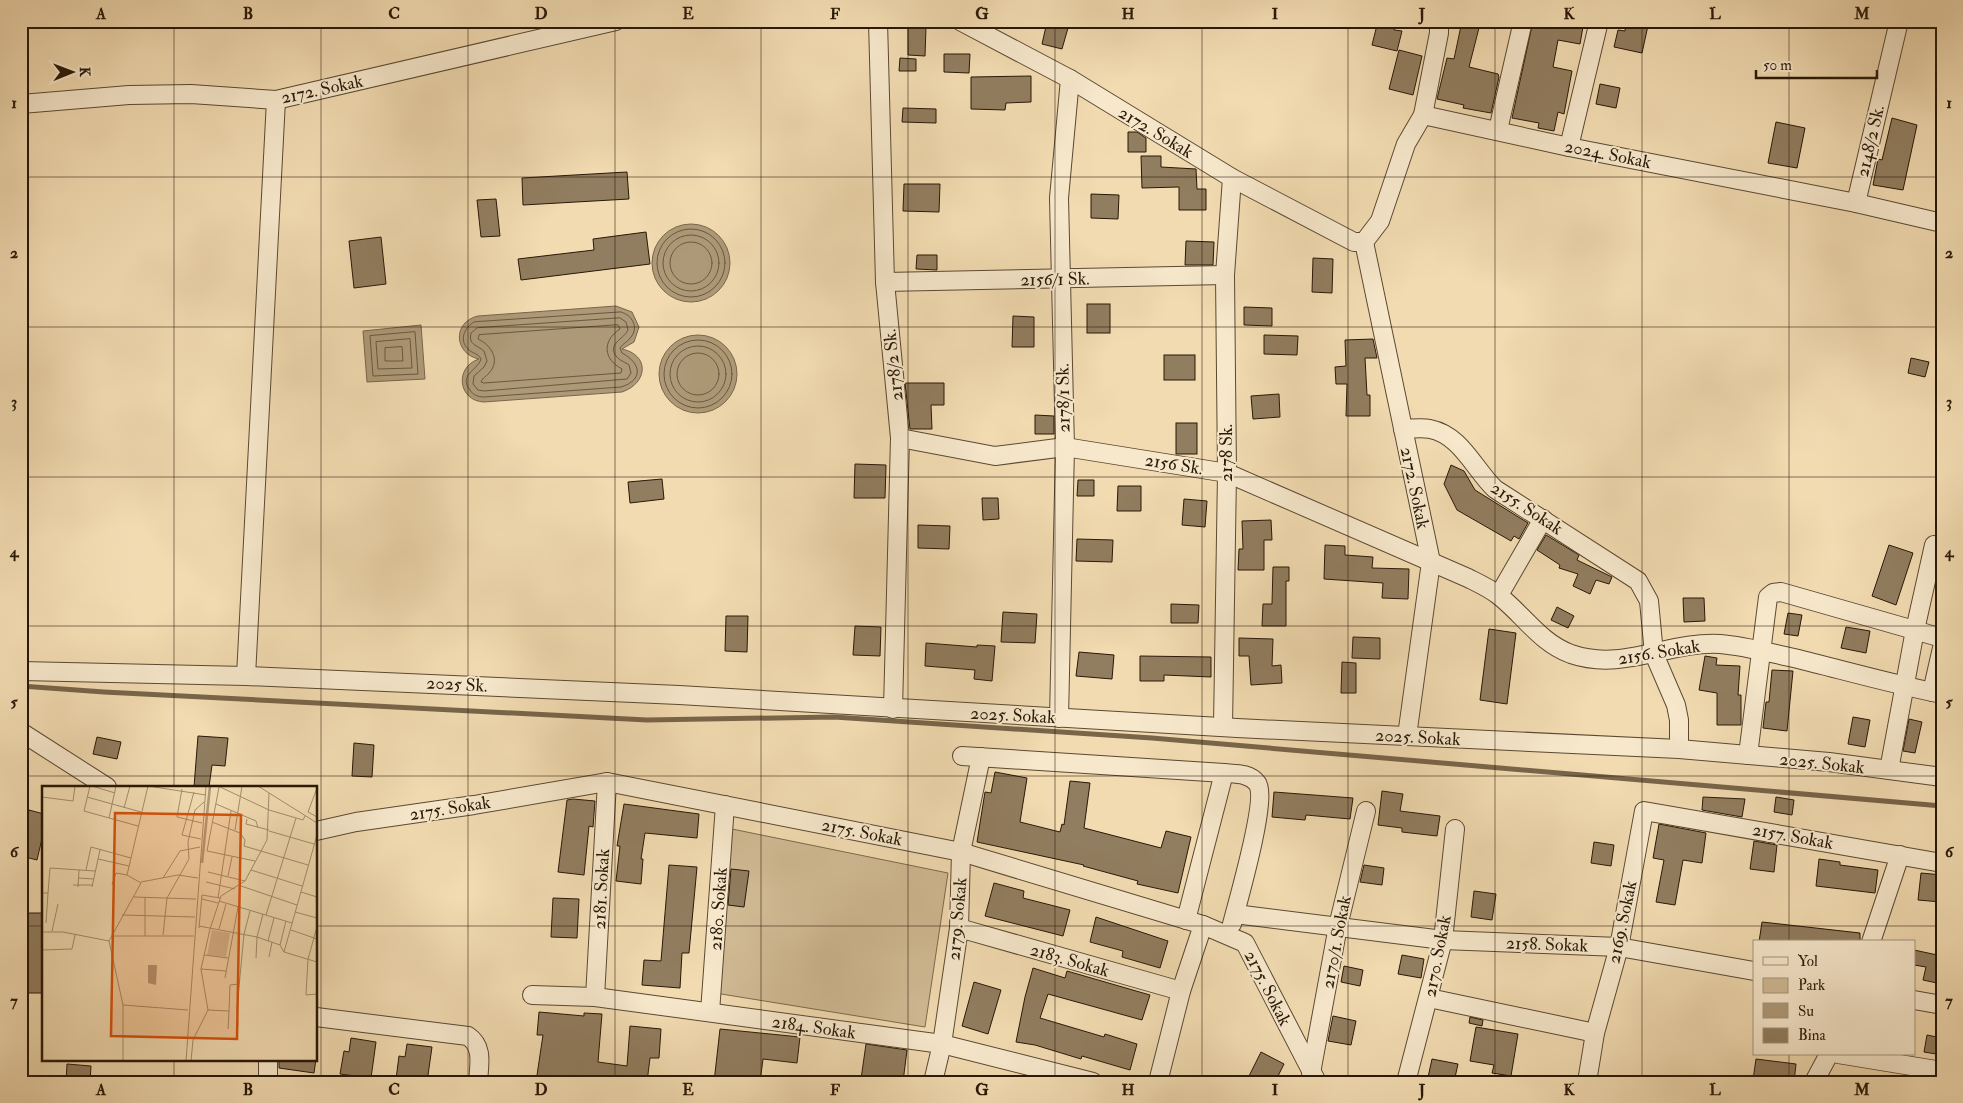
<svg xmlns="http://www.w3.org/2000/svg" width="1963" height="1103" font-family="'IM FELL Double Pica',serif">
<rect width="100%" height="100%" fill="#f2dbb1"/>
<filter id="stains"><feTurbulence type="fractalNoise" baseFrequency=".004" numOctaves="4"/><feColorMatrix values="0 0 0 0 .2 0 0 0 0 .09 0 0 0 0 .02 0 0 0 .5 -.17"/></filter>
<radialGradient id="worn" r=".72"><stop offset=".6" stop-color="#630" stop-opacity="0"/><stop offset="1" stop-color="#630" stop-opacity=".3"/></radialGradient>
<!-- green -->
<path fill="#d0ba94" stroke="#7c694e" d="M732,829L948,873L925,1027L715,993Z"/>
<!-- water -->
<g fill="#ad9977" stroke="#78654a">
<circle cx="691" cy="263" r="39"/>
<path d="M616,306L632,312L639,327L634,342L622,349C650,355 648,383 622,392L484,402C458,401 454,367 479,359C454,354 452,322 478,316Z"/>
<path d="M421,325L425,379L367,382L363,331Z"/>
<circle cx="698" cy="374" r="39"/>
</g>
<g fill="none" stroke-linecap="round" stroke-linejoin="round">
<!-- shore -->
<g stroke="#6a583f" stroke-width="1">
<circle cx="691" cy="263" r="34"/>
<circle cx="691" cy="263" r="28"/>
<circle cx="691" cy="263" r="21"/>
<path d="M621,312C632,315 639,327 631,337C628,342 623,343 620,348L622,353C641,363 644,380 621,387L484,397C478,397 473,395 470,390C458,375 478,370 481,359C478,353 473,354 468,349C459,340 464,328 474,322Z"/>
<path d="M620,318L626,322L628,330C624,339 607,344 616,356C620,361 625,362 629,365L631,373L627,379L484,391L478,390L473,384L474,376L484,367L487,361L484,351C477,345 468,345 471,333L477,328Z"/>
<path d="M618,325L620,329C602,341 603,359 622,369L621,373L484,383L481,382C483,377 486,377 489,373C501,360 491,345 478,339L479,335Z"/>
<path d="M415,332L418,374L373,376L370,336Z"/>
<path d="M410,339L412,368L378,369L376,342Z"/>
<circle cx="698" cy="374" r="34"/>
<circle cx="698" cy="374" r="28"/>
<path d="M402,347L403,361H385V348Z"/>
<circle cx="698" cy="374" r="21"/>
</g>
<!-- stream -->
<path stroke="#78654a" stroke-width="5" d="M21,686L104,692L647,720L834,717L1152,738L1942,806"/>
</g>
<!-- building -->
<g fill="#917d5f" stroke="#281807">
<path d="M1378,21H1396L1394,30L1402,31L1397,51L1372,45Z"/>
<path d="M1462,21L1480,24L1469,67L1498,74L1499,77L1491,113L1463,108L1464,105L1437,99L1447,58L1454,59Z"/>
<path d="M1533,21H1584L1580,44L1558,40L1553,67L1572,71L1564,114L1558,112L1554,131L1538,128L1539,123L1512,118Z"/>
<path d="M1626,21H1649L1642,53L1614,47L1618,30L1625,31Z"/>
<path d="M1047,22L1068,28L1062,49L1042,44Z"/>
<path d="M908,27H926L925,56L908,55Z"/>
<path d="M1399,50L1422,56L1413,95L1389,89Z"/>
<path d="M944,54H970L969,73L944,72Z"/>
<path d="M900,58L916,59V71H899Z"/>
<path d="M1031,76V102L1006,103L1005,110L971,109V77Z"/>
<path d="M1600,84L1620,88L1616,108L1596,104Z"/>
<path d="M903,108L936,109V123L902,122Z"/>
<path d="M1892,118L1917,125L1903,190L1873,185L1878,159L1882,160Z"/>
<path d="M1776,122L1805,128L1797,168L1768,163Z"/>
<path d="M1128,132H1137L1146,138V152H1128Z"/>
<path d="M1141,156H1161V167L1196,169L1197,189H1206V210H1179V187L1142,188Z"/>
<path d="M627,172L629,199L523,205L522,178Z"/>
<path d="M904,184H940L939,212L903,211Z"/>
<path d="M1091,194L1119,195L1118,219L1091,218Z"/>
<path d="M496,199L500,236L481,237L477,200Z"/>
<path d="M646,232L650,264L521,280L518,259L594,250L593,239Z"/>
<path d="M381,237L386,284L354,288L349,241Z"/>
<path d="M1186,241L1214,242L1213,265H1185Z"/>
<path d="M917,255H937V270L916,269Z"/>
<path d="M1313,258L1333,259L1332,293L1312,292Z"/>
<rect x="1087" y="304" width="23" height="29"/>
<path d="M1244,307L1272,308V326L1244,325Z"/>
<path d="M1013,316L1034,317V347H1012Z"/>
<path d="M1264,335L1298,336L1297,355L1264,354Z"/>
<path d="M1373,339L1377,358H1365L1367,395H1370V416H1346L1347,384H1336L1335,367L1346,366L1345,340Z"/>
<rect x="1164" y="355" width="31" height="25"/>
<path d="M1911,358L1929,362L1925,377L1908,373Z"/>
<path d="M905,383H944V405H931L932,429H910Z"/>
<path d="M1279,394L1280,417L1253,419L1251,396Z"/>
<path d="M1035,415L1054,416V434H1035Z"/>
<rect x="1176" y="423" width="21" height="31"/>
<path d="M855,464L886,465L885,498H854Z"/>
<path d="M1451,465L1464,471L1475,490L1528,523L1519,539L1514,536L1511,541L1457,510L1444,484Z"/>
<path d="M662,479L664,499L630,503L628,482Z"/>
<path d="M1078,480H1094V496H1077Z"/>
<path d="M1118,486H1141V511H1117Z"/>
<path d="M982,498H998L999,519L983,520Z"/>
<path d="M1184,499L1207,501L1205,527L1182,525Z"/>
<path d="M1271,520L1272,540H1264V570H1238L1239,549H1243L1242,521Z"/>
<path d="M918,525L950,526L949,549L918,548Z"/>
<path d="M1546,535L1579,555L1577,560L1612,577L1609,584L1596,580L1590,594L1573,586L1578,574L1559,568L1560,565L1537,550Z"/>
<path d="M1077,539L1113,540L1112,562L1076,561Z"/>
<path d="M1325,545L1345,546V555L1373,557L1372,568L1409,569L1408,599L1382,598L1383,583L1324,579Z"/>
<path d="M1889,545L1913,553L1896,605L1872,596Z"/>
<path d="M1273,567H1289V581H1286V626H1262L1263,604H1272Z"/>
<path d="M1683,598H1704L1705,621L1684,622Z"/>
<path d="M1171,604L1199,605L1198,623H1171Z"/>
<path d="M1557,607L1574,616L1568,628L1551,620Z"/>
<path d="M1003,612L1037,614L1035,643L1001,642Z"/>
<path d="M1788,613L1802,615L1798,636L1784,634Z"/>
<path d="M726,616H748L747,652L725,651Z"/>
<path d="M855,626L881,627L880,656L853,655Z"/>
<path d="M1846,627L1870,631L1866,653L1841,648Z"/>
<path d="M1489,629L1516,633L1507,704L1480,700Z"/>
<path d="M1353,637L1380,638V659L1352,658Z"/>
<path d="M1239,638L1273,639L1272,666L1281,665L1282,683L1251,685L1249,656H1239Z"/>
<path d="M926,643L977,647V645L995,646L992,681L974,679L975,670L925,666Z"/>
<path d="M1079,652L1114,655L1112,679L1076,676Z"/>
<path d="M1140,656L1211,657V677L1164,675V681H1140Z"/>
<path d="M1705,656L1717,658L1716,665L1740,666L1738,695H1741V725H1717V693L1699,690Z"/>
<path d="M1342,662L1356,663V693H1341Z"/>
<path d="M1772,670L1793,671L1787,731L1763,728L1766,702H1769Z"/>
<path d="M1853,717L1870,720L1865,747L1848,744Z"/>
<path d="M1909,719L1922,722L1915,753L1903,751Z"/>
<path d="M198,736L228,738L225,766L212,765L209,787H194Z"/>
<path d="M97,737L121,742L117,759L93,754Z"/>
<path d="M354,743L374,745L372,777L352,776Z"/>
<path d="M995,772L1027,778L1020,822L1060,832L1062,824L1064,825L1070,781L1090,783L1084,828L1161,848L1166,831L1191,837L1178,893L1137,884L1138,881L1083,866L1084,865L977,842L985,792L991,793Z"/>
<path d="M1382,791L1403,794L1400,811L1440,816L1437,836L1402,832V828L1378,825Z"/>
<path d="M1274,792L1353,798L1350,819L1306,815L1305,820L1272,817Z"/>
<path d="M1703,797L1745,799L1742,817L1702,810Z"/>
<path d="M1776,797L1794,800L1792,815L1774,812Z"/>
<path d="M573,799L595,801L593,827L589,826L584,875L558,872L567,800Z"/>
<path d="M624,804L699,814L697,838L645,833L641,859H643L641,884L616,881L620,846H617Z"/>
<path d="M29,810L44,814V830L37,860L21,856V846Z"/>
<path d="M1659,824L1706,833L1702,863L1683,860L1675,905L1656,902L1664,860L1653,858Z"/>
<path d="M1754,841L1777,845L1774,872L1750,869Z"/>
<path d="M1594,842L1614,845L1611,866L1591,863Z"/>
<path d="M1819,859L1840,862V865L1878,870L1875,893L1816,886Z"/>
<path d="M669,865L697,867L689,953H682L680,988L642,985L644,960L661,961Z"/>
<path d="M1364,865L1384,868L1382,885L1360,882Z"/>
<path d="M731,869L749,871L744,907L728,905Z"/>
<path d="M1921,873L1942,875L1941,902L1918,900Z"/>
<path d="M994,883L1024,891L1023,898L1070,910L1063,936L985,916Z"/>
<path d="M1474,891L1496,894L1492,920L1471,917Z"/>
<path d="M553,898L579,899L577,938L551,937Z"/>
<path d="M21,913H44L43,993H21Z"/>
<path d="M1096,917L1168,941L1160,968L1122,957L1123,951L1090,942Z"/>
<path d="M1762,922L1860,933V942H1759Z"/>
<path d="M1914,950L1942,956L1937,983L1923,980L1926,967L1914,965Z"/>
<path d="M1402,955L1424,959L1421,978L1398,974Z"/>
<path d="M1344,966L1363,970L1360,986L1341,982Z"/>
<path d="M1033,968L1065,978L1067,971L1150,995L1142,1020L1048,994L1040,1018L1104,1037L1105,1034L1137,1044L1130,1070L1082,1056L1081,1059L1035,1045L1016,1042L1025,997Z"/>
<path d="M974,982L1001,990L988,1034L962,1026Z"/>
<path d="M539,1012L584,1016V1013L602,1014L598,1062L627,1066L630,1026L661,1029L659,1058H650L647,1082H536L543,1035H537Z"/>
<path d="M1333,1016L1356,1021L1351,1045L1328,1041Z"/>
<path d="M1470,1017L1483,1020L1482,1026L1469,1023Z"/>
<path d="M1476,1027L1518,1034L1511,1076L1492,1073L1494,1065L1470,1061Z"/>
<path d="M720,1029L800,1037L797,1063L763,1059L760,1082H714Z"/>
<path d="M1927,1035L1942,1038V1055L1924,1052Z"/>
<path d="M351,1038L376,1042L371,1078L340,1074L344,1051L349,1052Z"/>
<path d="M407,1044L432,1047L427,1082L396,1079L399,1056L405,1057Z"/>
<path d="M866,1044L907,1050L903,1082L861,1079Z"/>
<path d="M1261,1052L1284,1064L1275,1082H1246Z"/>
<path d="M279,1059H316L314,1073L279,1068Z"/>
<path d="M1432,1059L1458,1064L1454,1082H1427Z"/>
<path d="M1756,1059L1796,1064L1794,1082L1753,1080Z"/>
<path d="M67,1064L91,1066L90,1082H66Z"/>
</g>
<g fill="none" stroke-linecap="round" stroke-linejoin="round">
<!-- minor casing -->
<g stroke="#5a4932" stroke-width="20">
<g id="minor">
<path d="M878,21L885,282L900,438L893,709"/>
<path d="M960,21L1070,79L1232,178L1354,242H1364L1380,221L1406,144L1423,115L1569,147L1856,203L1942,223"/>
<path d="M21,104L129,95L191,94L276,100L616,21"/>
<path d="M1423,115L1439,33V21"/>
<path d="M1498,130L1523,21"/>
<path d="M1569,147L1599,21"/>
<path d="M1856,203L1899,21"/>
<path d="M1364,242L1431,562L1407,736"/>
<path d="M885,282L1225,275"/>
<path d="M1403,429C1411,429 1421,427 1430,429C1461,435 1474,469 1495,489L1638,581L1649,601L1654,654L1676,705L1679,720V749"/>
<path d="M900,438L995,456L1065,447L1227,473L1468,578C1478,583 1489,588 1498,595C1523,614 1539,642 1571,654C1623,672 1668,641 1720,644C1745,646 1770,653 1794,658C1843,670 1892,684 1942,694"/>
<path d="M1499,595L1543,519"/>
<path d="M21,671L246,676L679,695L1237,728L1679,749L1829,762L1942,777"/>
<path d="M246,676L276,100"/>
<path d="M1932,692L1942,648"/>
<path d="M1059,718L1065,447L1059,198L1070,79"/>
<path d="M1223,727L1227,473L1225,275L1232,178"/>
<path d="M21,732L107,787"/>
<path d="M1748,755L1768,597L1773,593L1781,592L1942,638"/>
<path d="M962,756L1224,773C1236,774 1249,773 1257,783C1268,798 1238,901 1232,924"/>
<path d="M1889,770L1915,630L1934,545L1942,547"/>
<path d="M316,831L356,822L474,805L607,782L961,852L1203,925L1245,943L1317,1082"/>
<path d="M1235,914L1443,940L1619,947L1754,971"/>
<path d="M1186,920L1224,773"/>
<path d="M959,928L1181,991"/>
<path d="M1871,942L1900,855"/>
<path d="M532,995L595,997L942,1044L1093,1082"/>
<path d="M595,997L607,782"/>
<path d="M1429,998L1595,1033"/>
<path d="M1914,1000L1942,1005"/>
<path d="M710,1012L725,805"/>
<path d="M316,1017L468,1036C484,1047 479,1065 478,1082"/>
<path d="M1838,1054L1942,1071"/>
<path d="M268,1059V1082"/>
<path d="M1311,1073L1338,926L1366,811"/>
<path d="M933,1082L942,1044L959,928L961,852L981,757"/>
<path d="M1158,1082L1181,991L1203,925"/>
<path d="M1406,1082L1443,940L1455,829"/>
<path d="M1587,1082L1595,1033L1619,947L1644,811L1942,863"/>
<path d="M1814,1082L1829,1054"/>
</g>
</g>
<!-- minor -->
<use href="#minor" stroke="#f7e8cc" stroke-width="18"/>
</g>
<!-- grid -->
<path fill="none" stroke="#281807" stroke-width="1" stroke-opacity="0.55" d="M174,21V787M321,21V1082M468,21V1082M615,21V1082M761,21V1082M908,21V1082M1055,21V1082M1202,21V1082M1348,21V1082M1495,21V1082M1642,21V1082M1789,21V942M21,177H1942M21,327H1942M21,477H1942M21,626H1942M21,776H1942M21,926H44M316,926H1942M1789,1054V1082M174,1059V1082"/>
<g text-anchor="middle" stroke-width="4" stroke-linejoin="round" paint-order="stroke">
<!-- street labels -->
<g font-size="18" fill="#281807" stroke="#f7e8cc">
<text transform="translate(322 89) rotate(-12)" y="6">2172. Sokak</text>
<text transform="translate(1156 132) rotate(31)" y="6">2172. Sokak</text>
<text transform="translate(1870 141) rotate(-77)" y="6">2148/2 Sk.</text>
<text transform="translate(1608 154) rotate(11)" y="6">2024. Sokak</text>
<text transform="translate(1055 279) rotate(-1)" y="6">2156/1 Sk.</text>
<text transform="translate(893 365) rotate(-96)" y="6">2178/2 Sk.</text>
<text transform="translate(1063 398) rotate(-91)" y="6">2178/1 Sk.</text>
<text transform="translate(1226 453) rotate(-90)" y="6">2178 Sk.</text>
<text transform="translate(1174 464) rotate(9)" y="6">2156 Sk.</text>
<text transform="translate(1415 488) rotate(78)" y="6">2172. Sokak</text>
<text transform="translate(1527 508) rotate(33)" y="6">2155. Sokak</text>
<text transform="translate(1659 652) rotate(-9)" y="6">2156. Sokak</text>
<text transform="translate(457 684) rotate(3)" y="6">2025 Sk.</text>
<text transform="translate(1013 715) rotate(3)" y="6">2025. Sokak</text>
<text transform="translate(1418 737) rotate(3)" y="6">2025. Sokak</text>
<text transform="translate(1822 763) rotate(6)" y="6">2025. Sokak</text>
<text transform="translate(450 808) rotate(-9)" y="6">2175. Sokak</text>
<text transform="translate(862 832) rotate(11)" y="6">2175. Sokak</text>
<text transform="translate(1793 836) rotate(10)" y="6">2157. Sokak</text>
<text transform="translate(601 889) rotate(-87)" y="6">2181. Sokak</text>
<text transform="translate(718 909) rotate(-86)" y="6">2180. Sokak</text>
<text transform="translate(957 919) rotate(-85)" y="6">2179. Sokak</text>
<text transform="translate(1622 922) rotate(-78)" y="6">2169. Sokak</text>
<text transform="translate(1336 942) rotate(-79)" y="6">2170/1. Sokak</text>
<text transform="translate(1547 944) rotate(2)" y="6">2158. Sokak</text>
<text transform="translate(1437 956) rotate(-79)" y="6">2170. Sokak</text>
<text transform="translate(1070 960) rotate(16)" y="6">2183. Sokak</text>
<text transform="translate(1268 988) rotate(63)" y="6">2175. Sokak</text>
<text transform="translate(814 1027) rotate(8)" y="6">2184. Sokak</text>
</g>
</g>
<!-- overview -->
<g transform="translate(42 786)">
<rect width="275" height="275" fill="#f2dbb1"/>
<path d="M170,144L188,147L184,171L165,169Z" fill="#d0ba94"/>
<path d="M106,179H115L114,199L106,197Z" fill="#ad9977"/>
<path fill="none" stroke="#ad9977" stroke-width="2.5" d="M160,77L168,0"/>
<path fill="none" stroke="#a18d6d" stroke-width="1" d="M48,0L42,25L96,40M50,0L73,7M106,0L164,9M176,0L227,24L261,34L263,30M216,0L275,37M177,1L165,65L213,75M275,2L266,26L275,31M140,3L135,31L160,37M152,6L140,49L159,53M0,11L31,15L33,0M45,11L99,26M174,18L214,35L216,42M82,22L88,0M67,32L74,0M205,33L204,38L227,44M170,36L198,47L203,54L202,60L266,79M193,44L200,0M227,45L272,58M56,73L87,80M44,84L49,61L89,72M209,84L260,100M166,86L203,95M186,90L190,71M36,92L52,93M121,92L138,65L158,61M99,96L136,89L156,92M164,96L193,103M31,99H51M70,99L74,87L85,89M199,100L255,119M36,101L37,84M50,101L58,64M259,106L275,111M0,107H6L8,82L53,85M92,111L154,113M103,111V150M176,112L189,25M160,113L176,117M177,115L250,137M253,126L275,132M80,129L153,131M224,129L254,32M4,137L6,107M157,140L215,151L238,159M275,141L266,173L264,209L275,208M157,142L160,109L178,112M177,143L184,118M249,144L275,153M10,145L16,118M0,146H21L67,155M121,149L125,112L147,73L146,56L153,24L162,16M69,150H152M226,155L232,132M0,164L30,163L33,149M242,166L275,49M242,166L275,176M242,166L238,159L244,135M162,169L186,172M227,171L230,156M214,172L215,151L221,128M159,183L184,185M183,192L196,121M81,219L146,224M166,224L187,225L188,199L197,198M196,239L195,222L202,148L208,125M186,243L187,225M81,275V219L67,155L99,97L85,89L106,0M144,275L164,0M149,275L151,254L166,224L159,183L168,143L179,110L203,95L225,54L227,7"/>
<path fill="#d5520c" fill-opacity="0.15" stroke="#d5520c" stroke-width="2.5" d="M73,27L199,29L195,253L69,250Z"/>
<rect width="275" height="275" fill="none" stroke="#281807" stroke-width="2.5"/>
</g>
<!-- margin -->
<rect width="1963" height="1103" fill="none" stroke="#f2dbb1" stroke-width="55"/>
<!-- legend -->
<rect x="1753" y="940" width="162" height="115" fill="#f7e8cc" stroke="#a4957d"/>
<rect x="1763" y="957" width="25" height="8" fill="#f7e8cc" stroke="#a4957d"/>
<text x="1798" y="966" font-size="15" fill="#281807">Yol</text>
<rect x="1763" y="978" width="25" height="15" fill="#d0ba94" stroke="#a4957d"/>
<text x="1798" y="990" font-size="15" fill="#281807">Park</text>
<rect x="1763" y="1003" width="25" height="15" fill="#ad9977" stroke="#a4957d"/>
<text x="1798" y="1016" font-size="15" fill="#281807">Su</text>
<rect x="1763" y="1028" width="25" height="15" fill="#917d5f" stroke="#a4957d"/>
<text x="1798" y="1040" font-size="15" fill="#281807">Bina</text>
<!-- north arrow -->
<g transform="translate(72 72) rotate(89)" stroke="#f7e8cc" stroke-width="4" paint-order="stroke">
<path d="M0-4L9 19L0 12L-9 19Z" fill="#281807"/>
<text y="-8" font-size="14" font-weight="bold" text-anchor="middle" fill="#281807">K</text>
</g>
<!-- scale -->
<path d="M1756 70v8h121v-8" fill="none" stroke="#281807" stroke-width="2.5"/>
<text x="1763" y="70" font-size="15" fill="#281807" stroke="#f7e8cc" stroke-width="4" paint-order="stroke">50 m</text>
<rect x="28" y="28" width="1908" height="1048" fill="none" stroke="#281807" stroke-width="2"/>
<g font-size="16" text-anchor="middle" font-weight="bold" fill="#281807">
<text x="101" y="19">A</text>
<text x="248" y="19">B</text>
<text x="394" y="19">C</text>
<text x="541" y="19">D</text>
<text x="688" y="19">E</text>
<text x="835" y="19">F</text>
<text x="982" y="19">G</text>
<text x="1128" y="19">H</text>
<text x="1275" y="19">I</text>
<text x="1422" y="19">J</text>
<text x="1569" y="19">K</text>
<text x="1715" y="19">L</text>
<text x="1862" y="19">M</text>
<text x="14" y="108">1</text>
<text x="1949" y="108">1</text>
<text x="14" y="258">2</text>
<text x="1949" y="258">2</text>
<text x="14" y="407">3</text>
<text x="1949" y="407">3</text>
<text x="14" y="557">4</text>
<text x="1949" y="557">4</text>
<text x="14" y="707">5</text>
<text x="1949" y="707">5</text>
<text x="14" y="857">6</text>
<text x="1949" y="857">6</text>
<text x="14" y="1006">7</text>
<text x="1949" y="1006">7</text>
<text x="101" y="1095">A</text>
<text x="248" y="1095">B</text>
<text x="394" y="1095">C</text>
<text x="541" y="1095">D</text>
<text x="688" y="1095">E</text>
<text x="835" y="1095">F</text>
<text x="982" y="1095">G</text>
<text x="1128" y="1095">H</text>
<text x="1275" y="1095">I</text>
<text x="1422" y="1095">J</text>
<text x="1569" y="1095">K</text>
<text x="1715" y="1095">L</text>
<text x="1862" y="1095">M</text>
</g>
<rect width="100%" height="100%" filter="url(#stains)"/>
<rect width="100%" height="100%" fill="url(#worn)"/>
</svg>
